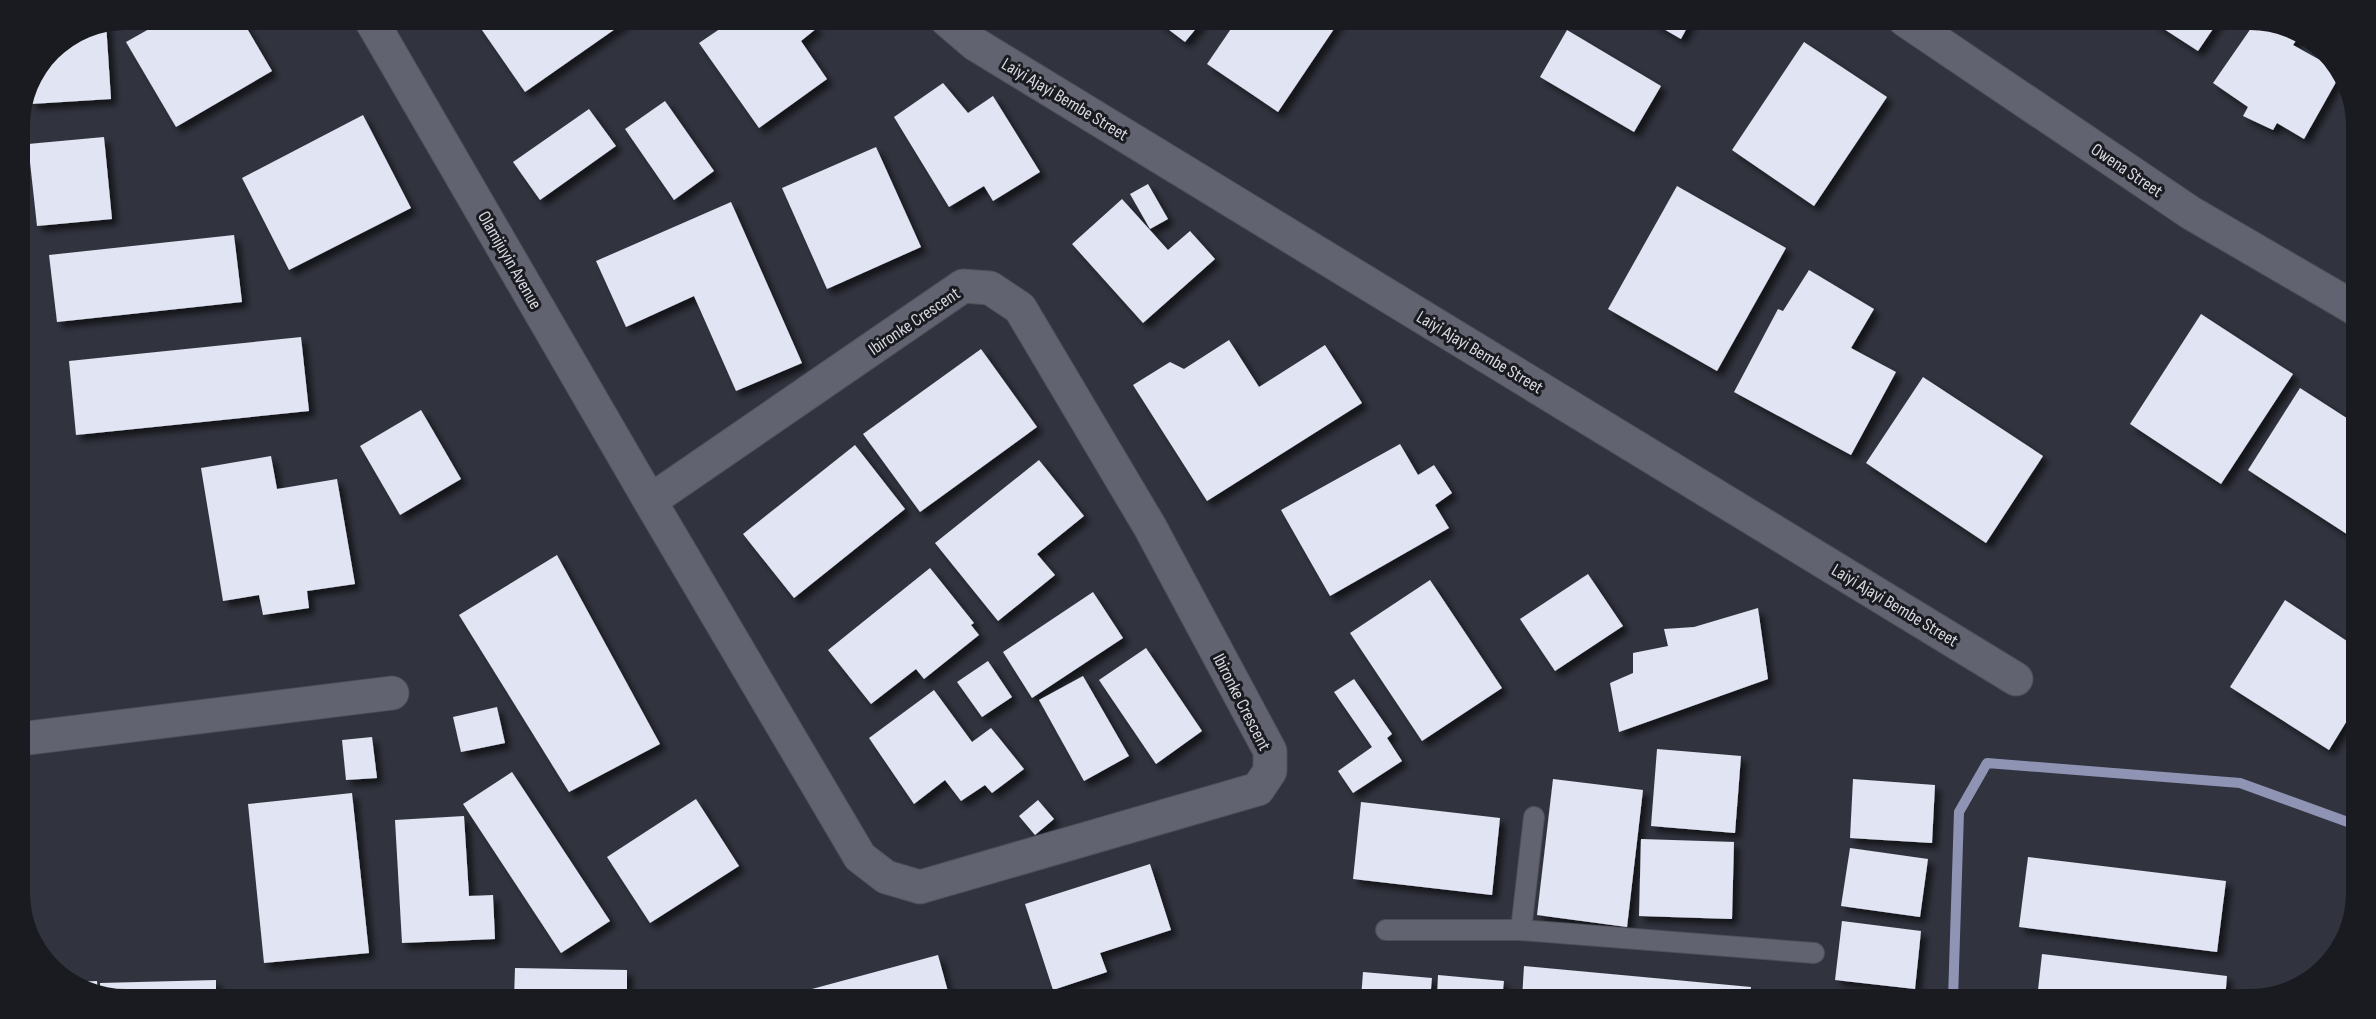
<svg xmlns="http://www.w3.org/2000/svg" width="2376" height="1019" font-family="'Sofia Sans Condensed',sans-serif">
<defs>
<filter id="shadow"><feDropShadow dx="5.5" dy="5.5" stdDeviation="3" flood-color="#0009"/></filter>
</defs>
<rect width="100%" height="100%" fill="#31333e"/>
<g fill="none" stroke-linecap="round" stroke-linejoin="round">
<!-- stream -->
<path stroke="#8f94b5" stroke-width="10" d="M1953,999L1959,812L1987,763L2240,783L2356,825"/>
</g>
<!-- building -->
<g fill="#e1e4f3" filter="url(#shadow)">
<path d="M165,20H242L272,71L176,127L126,42Z"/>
<path d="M475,20H628L525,92Z"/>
<path d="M733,20H810L817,28L801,41L827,79L759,128L699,43Z"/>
<path d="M1156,20H1203L1185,42Z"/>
<path d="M1237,20H1340L1278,112L1207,64Z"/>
<path d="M1648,20H1691L1681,39Z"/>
<path d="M2150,20H2219L2198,51Z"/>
<path d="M2256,21L2290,27L2300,35L2293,45L2338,70L2340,75L2304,139L2277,123L2273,130L2243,116L2248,107L2213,83Z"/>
<path d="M106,23L111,99L31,104L30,96L51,50L86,27Z"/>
<path d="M1567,30L1661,86L1634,132L1540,77Z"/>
<path d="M1804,42L1887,97L1814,206L1732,150Z"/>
<path d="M943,83L968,113L993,96L1040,172L993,201L984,186L949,207L894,117Z"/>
<path d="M665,101L714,171L674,200L625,129Z"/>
<path d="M589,109L616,146L540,200L513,162Z"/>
<path d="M363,115L411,208L289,270L242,178Z"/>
<path d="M104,137L112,219L37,226L28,144Z"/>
<path d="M876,147L921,247L827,289L782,188Z"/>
<path d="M1148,184L1168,219L1150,229L1130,194Z"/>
<path d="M1677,186L1786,248L1717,371L1608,309Z"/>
<path d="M1122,199L1168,250L1190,231L1215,259L1143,323L1072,244Z"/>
<path d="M731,202L802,363L736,391L694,296L626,327L596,261Z"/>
<path d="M234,235L242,302L57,322L49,255Z"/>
<path d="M1809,270L1874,309L1851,348L1896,372L1851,455L1734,392L1778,309L1783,311Z"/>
<path d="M2201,314L2293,374L2221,484L2130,424Z"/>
<path d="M301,337L309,411L76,435L69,361Z"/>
<path d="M1229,340L1259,387L1325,345L1362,403L1207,501L1133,385L1170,362L1184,369Z"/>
<path d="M981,349L1037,427L920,512L863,434Z"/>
<path d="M1923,377L2043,456L1986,543L1866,463Z"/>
<path d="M2300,388L2356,424V540L2248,470Z"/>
<path d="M421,410L461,479L400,515L360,446Z"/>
<path d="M1400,444L1418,475L1434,465L1452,493L1435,505L1449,528L1330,596L1281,510Z"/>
<path d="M855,445L905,509L794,598L743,534Z"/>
<path d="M271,456L277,489L337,479L355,584L307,591L309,608L263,615L259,595L223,601L201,468Z"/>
<path d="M1039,460L1084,516L1037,554L1055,575L998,621L935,543Z"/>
<path d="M557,555L660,744L569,792L459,615Z"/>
<path d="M930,568L974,623L971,625L979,635L924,679L916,669L871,704L828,650Z"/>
<path d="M1588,574L1623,626L1555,671L1520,619Z"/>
<path d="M1430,580L1502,688L1422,741L1350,633Z"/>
<path d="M1093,592L1123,638L1032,698L1003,652Z"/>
<path d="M2285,600L2356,647V706L2329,750L2230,687Z"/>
<path d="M1758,608L1768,679L1619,732L1610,683L1633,673V653L1668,646L1664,629L1694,627Z"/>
<path d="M1146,648L1202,731L1156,764L1099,680Z"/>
<path d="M988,661L1012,697L982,717L957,682Z"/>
<path d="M1083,676L1129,756L1084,781L1039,700Z"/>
<path d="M1354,679L1392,734L1387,738L1402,761L1353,793L1338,771L1372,747L1334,692Z"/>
<path d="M934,690L972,742L991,728L1024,769L992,793L985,785L961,801L945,780L914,804L869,738Z"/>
<path d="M497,707L505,743L461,752L453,717Z"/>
<path d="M372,737L377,778L346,780L342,740Z"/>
<path d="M1657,749L1741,756L1735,833L1651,826Z"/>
<path d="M512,772L610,921L561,953L463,804Z"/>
<path d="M1553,779L1643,790L1627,927L1537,915Z"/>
<path d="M1853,779L1935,785L1932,843L1850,838Z"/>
<path d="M352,793L369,953L264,963L248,804Z"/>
<path d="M696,799L739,866L650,923L607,857Z"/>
<path d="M1038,800L1054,819L1035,835L1019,816Z"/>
<path d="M1361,802L1500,818L1492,895L1353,879Z"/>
<path d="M464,816L469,896L493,895L495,939L402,943L395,820Z"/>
<path d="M1641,839L1734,842L1732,919L1639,916Z"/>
<path d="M1850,848L1928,859L1920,917L1841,906Z"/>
<path d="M2028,857L2226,881L2217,952L2019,927Z"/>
<path d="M1150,864L1171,930L1100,953L1107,972L1053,990L1025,904Z"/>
<path d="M1842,921L1921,931L1915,989L1835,980Z"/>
<path d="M2042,954L2227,976L2225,999H2037Z"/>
<path d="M938,955L950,999H787L786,996Z"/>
<path d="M1524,966L1751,987L1750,999H1522Z"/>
<path d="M515,968L627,970V999H514Z"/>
<path d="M1363,972L1432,978L1430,999H1361Z"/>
<path d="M1438,975L1504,981L1502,999H1437Z"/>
<path d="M216,980V999L126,1000L100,994V983Z"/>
<path d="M97,981L98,994L86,992L73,982Z"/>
<path d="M1234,989L1317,996V999H1234Z"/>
<path d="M1831,994L1860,998V999H1830Z"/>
</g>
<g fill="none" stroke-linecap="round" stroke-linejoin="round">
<!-- lane casing -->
<g stroke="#4e4f59" stroke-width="22">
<g id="lane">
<path d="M1386,930H1521L1814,953"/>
<path d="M1521,930L1534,817"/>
</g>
</g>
<!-- street casing -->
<g stroke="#4e4f59" stroke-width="35">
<g id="street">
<path d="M371,20L650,501L860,857L886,877L920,887L1258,789L1270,771V751L1150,527L1020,308L990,288L963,286L650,501"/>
<path d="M947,20L975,44L2016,679"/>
<path d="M1905,20L2191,213L2356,309"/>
<path d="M20,739L392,693"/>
</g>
</g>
<!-- lane -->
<use href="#lane" stroke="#616370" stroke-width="20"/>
<!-- street -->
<use href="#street" stroke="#616370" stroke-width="33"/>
</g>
<g text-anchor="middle" stroke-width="6" stroke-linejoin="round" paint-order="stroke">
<!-- street labels -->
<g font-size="18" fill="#d7d8e0" stroke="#1a1b20">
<text transform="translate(1065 99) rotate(31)" y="6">Laiyi Ajayi Bembe Street</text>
<text transform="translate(2127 170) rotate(34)" y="6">Owena Street</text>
<text transform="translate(510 260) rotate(60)" y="6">Olamijuyin Avenue</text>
<text transform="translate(914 321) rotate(-34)" y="6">Ibironke Crescent</text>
<text transform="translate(1480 352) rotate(31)" y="6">Laiyi Ajayi Bembe Street</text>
<text transform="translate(1895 605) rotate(31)" y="6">Laiyi Ajayi Bembe Street</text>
<text transform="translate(1242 702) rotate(63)" y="6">Ibironke Crescent</text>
</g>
</g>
<!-- crop -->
<path d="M0 0H2376V1019H0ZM126 30H2250A96 96 0 0 1 2346 126V893A96 96 0 0 1 2250 989H126A96 96 0 0 1 30 893V126A96 96 0 0 1 126 30Z" fill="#1a1b20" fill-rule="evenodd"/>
</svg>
